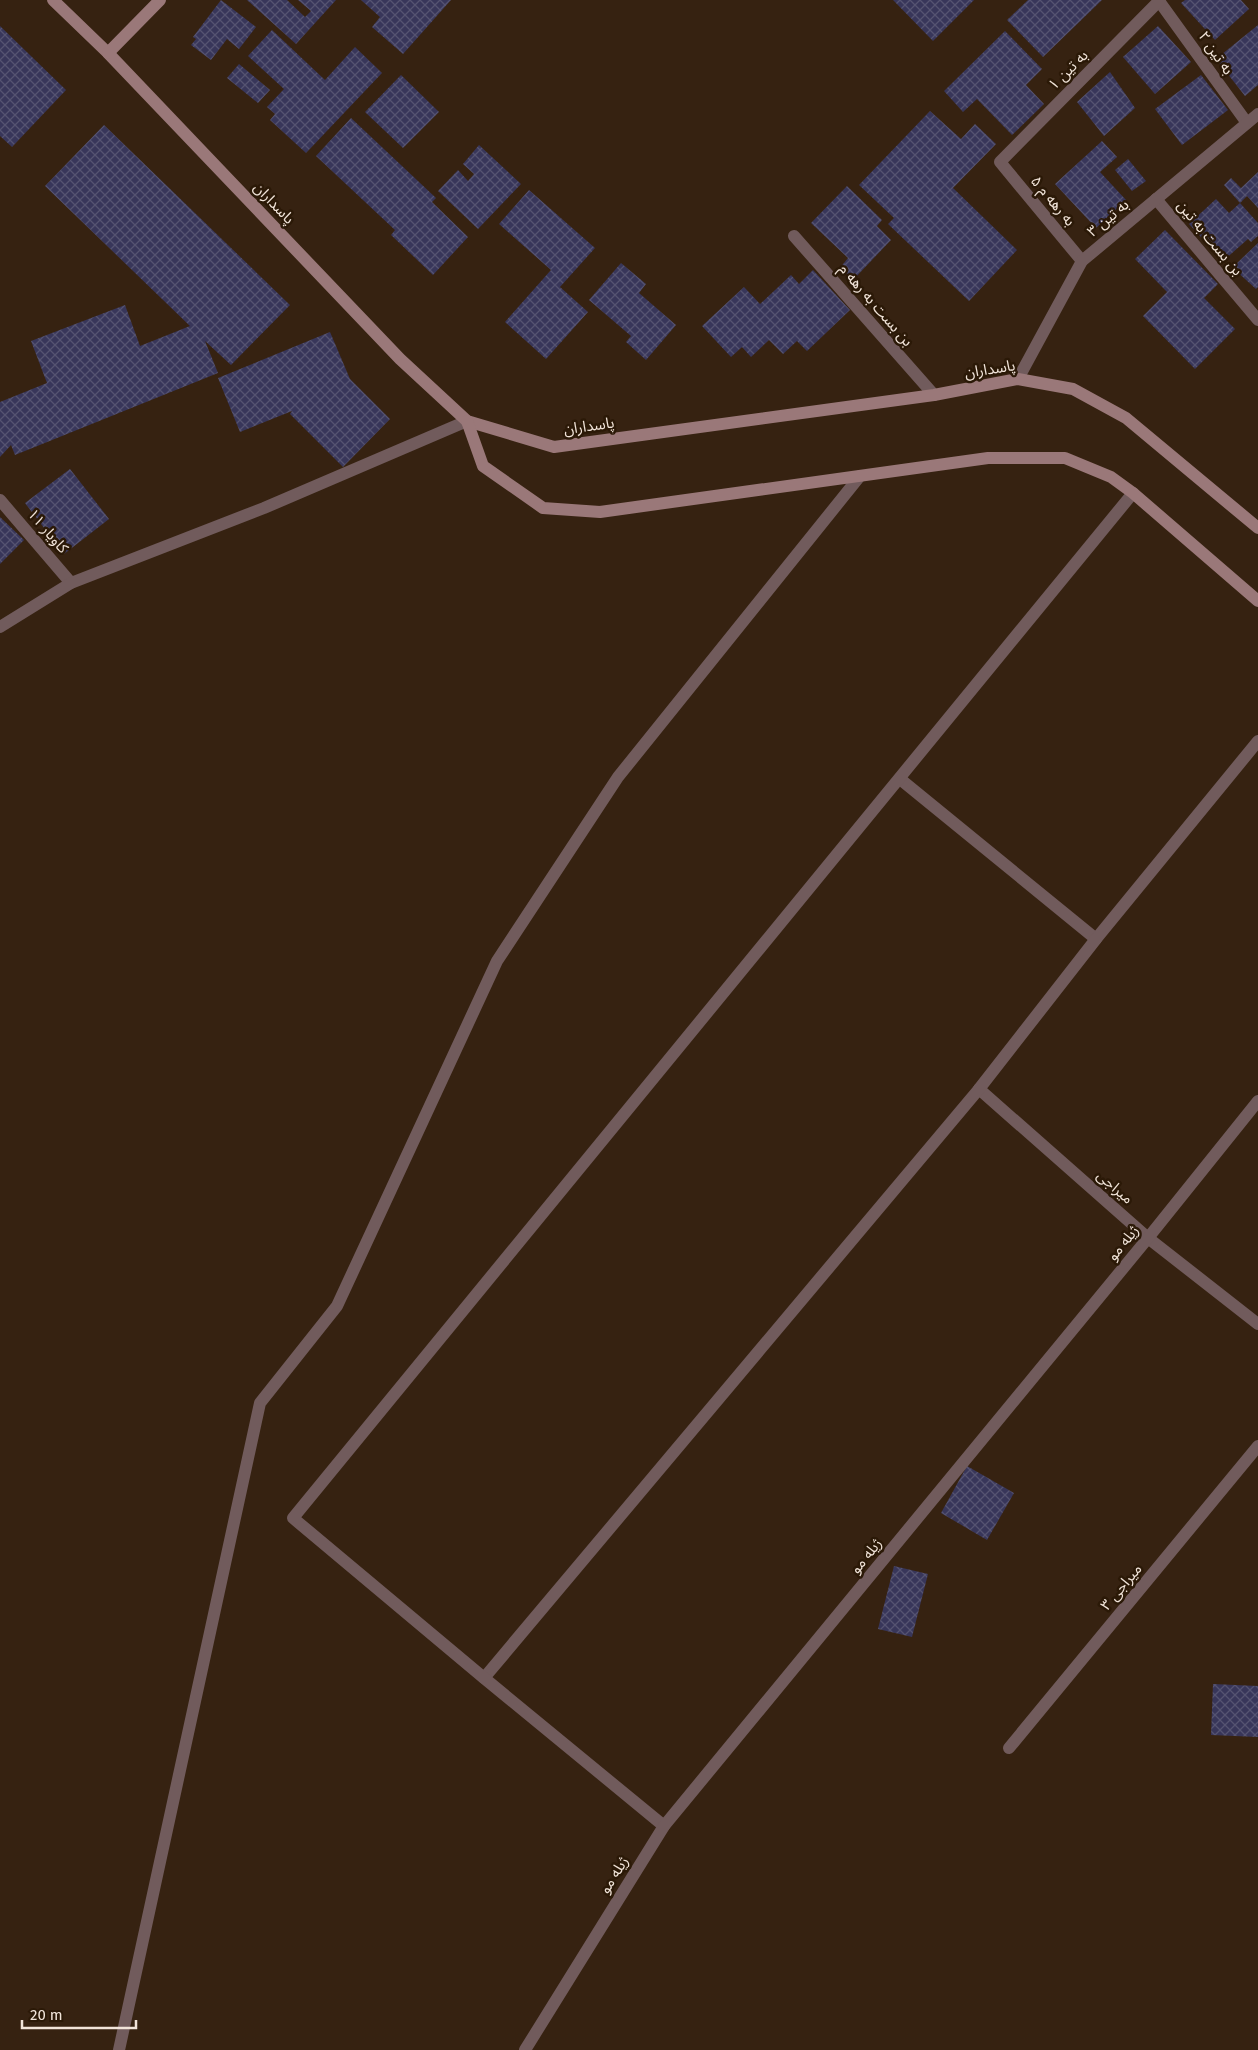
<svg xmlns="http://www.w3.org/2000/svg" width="1258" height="2050" font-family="'Fira Sans','Noto Sans Arabic',sans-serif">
<defs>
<pattern id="building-cross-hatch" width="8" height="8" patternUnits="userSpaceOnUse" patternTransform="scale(1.25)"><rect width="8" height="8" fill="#38365a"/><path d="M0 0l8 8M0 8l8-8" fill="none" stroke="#555371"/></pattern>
</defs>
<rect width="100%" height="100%" fill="#362211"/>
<!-- building -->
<g fill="url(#building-cross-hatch)">
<path d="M221,0L256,27L239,49L227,39L211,60L191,45L196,39L193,37Z"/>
<path d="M247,0H287L305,17L311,11L298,0H336L296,44Z"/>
<path d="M361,0H451L403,54L372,27L380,17Z"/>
<path d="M893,0H974L933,41Z"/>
<path d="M1028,0H1102L1043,57L1007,20Z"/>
<path d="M1185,0H1241L1249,9L1215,40L1181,3Z"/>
<path d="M1258,25V85L1245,96L1216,59Z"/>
<path d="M0,26L66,90L12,147L0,136Z"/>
<path d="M1158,26L1191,62L1155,94L1123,57Z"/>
<path d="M272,30L325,80L355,47L382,73L306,153L270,120L275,114L267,107L284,89L248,56Z"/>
<path d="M1005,31L1042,69L1026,85L1044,104L1012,135L977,99L963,112L944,91Z"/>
<path d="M239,64L270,90L258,103L227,78Z"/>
<path d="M1110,72L1135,108L1104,136L1077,102Z"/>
<path d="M401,75L439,112L403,148L365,112Z"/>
<path d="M1201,75L1228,110L1182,145L1155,109Z"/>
<path d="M930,111L961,139L975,124L996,144L953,188L1017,250L969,301L888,224L894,218L859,185Z"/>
<path d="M351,118L436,198L432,202L468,237L433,275L391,235L395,230L316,156Z"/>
<path d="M104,125L290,305L231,365L205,341L218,373L15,455L11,445L0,457V402L47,383L31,341L125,305L140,346L190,326L45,186Z"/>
<path d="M1102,141L1117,157L1100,172L1126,200L1096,228L1055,184Z"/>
<path d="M479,145L521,184L478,229L438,191L458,170L468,181L474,174L463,164Z"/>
<path d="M1128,159L1146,181L1132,191L1115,170Z"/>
<path d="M1258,172V208L1247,196L1240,203L1224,185L1231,178L1241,188Z"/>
<path d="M847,186L882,220L877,226L891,240L853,280L840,268L848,258L811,223Z"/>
<path d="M529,190L595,248L560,287L588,312L546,359L505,322L551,270L499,224Z"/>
<path d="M1216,199L1229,213L1240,203L1258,223V236L1251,242L1248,239L1223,261L1189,224Z"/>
<path d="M1165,230L1218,284L1204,298L1235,329L1195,369L1143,316L1167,292L1135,259Z"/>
<path d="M1258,243V287L1256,289L1234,269V266Z"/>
<path d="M621,263L646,284L639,293L676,325L646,360L626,342L631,336L589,300Z"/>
<path d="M813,270L850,310L807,351L797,341L783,354L769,340L751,357L742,347L731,357L702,326L744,287L760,304L791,275L799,284Z"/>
<path d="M330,332L350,379L390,419L343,467L290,414L292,411L240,432L218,378Z"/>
<path d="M70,469L109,519L64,554L25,503Z"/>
<path d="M0,517L24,540L0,564Z"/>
<path d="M967,1466L1014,1493L987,1540L941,1513Z"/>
<path d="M894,1566L928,1574L912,1637L878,1629Z"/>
<path d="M1213,1684L1258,1686V1737L1211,1735Z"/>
</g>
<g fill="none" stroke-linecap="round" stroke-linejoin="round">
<!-- minor -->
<g stroke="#715b5c" stroke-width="12">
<path d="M1159,1L1247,123"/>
<path d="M1156,199L1258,320"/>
<path d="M794,236L934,395"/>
<path d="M1082,261L1000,162L1160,0"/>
<path d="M1018,379L1082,261L1258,114"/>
<path d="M0,500L71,583"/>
<path d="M0,627L71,583L264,508L467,421"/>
<path d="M900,779L1096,939"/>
<path d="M979,1089L1148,1238L1258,1324"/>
<path d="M484,1678L979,1089L1096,939L1258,741"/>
<path d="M1009,1748L1258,1446"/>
<path d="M664,1826L484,1678L293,1518L1133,493"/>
<path d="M119,2050L260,1403L337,1306L497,961L618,777L860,476"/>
<path d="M525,2050L664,1826L1148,1238L1258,1101"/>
</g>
<!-- secondary -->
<g stroke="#9a7879" stroke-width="12">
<path d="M53,0L108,53L400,359L467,421L554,447L934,395L1018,379L1073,389L1126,418L1258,528"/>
<path d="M108,53L160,0"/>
<path d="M467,421L483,466L543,508L600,512L988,458H1065L1111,477L1133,493L1258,601"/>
</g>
</g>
<g text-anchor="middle" stroke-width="5" stroke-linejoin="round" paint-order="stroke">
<!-- street labels -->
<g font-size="15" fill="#f1e4d9" stroke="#2b1907">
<text transform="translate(1216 53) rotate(55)" y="5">به تین ۲</text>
<text transform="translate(1068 70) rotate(-45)" y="5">به تین ۱</text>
<text transform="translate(1053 201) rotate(50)" y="5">به رهه م ۵</text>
<text transform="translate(274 203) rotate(46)" y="5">پاسداران</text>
<text transform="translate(1108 218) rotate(-40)" y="5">به تین ۳</text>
<text transform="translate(1210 238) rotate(50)" y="5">بن بست به تین</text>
<text transform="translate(876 305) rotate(49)" y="5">بن بست به رهه م</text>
<text transform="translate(990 369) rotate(-9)" y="5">پاسداران</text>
<text transform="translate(589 426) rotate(-8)" y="5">پاسداران</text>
<text transform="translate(48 531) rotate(49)" y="5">کاویار ۱۱</text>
<text transform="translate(1115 1187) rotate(41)" y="5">میراجی</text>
<text transform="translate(1123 1243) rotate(-51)" y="5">ژیله مو</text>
<text transform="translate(866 1556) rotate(-51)" y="5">ژیله مو</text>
<text transform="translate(1121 1587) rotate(-50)" y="5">میراجی ۳</text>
<text transform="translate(614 1875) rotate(-58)" y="5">ژیله مو</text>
</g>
</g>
<!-- scale -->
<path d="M22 2020v8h114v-8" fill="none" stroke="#f1e4d9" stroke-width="2.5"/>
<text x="30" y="2020" font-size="15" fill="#f1e4d9" stroke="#2b1907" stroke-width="4" paint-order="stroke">20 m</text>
</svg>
